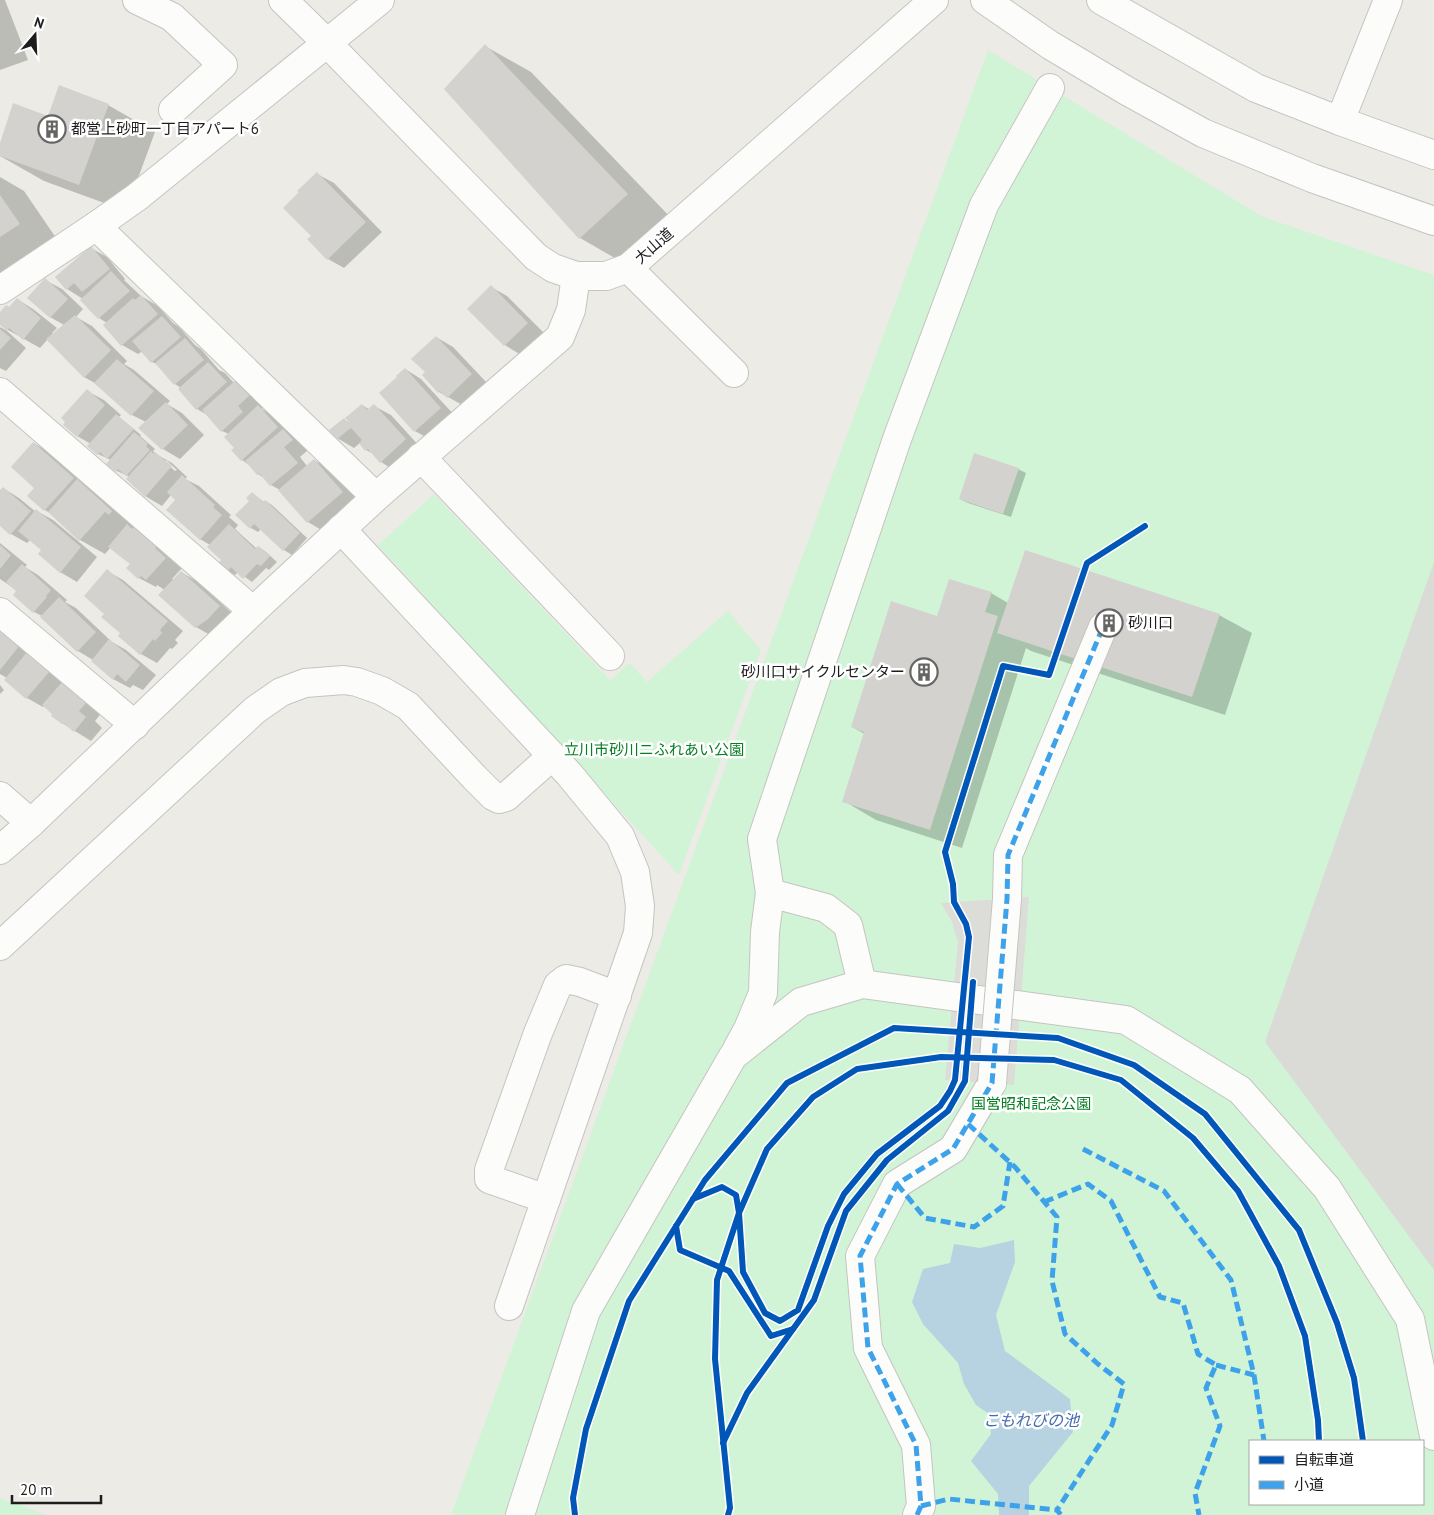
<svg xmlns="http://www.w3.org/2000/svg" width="1434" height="1515" font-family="'PT Sans','Noto Sans JP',sans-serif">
<rect width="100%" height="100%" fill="#ecebe5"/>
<!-- park -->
<g fill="#d2f4d6" fill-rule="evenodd">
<path d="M988,50L1263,217L1434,275V1515H451ZM1250,1441H1423V1504H1250Z"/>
<path d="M434,494L610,680L630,663L647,682L728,611L761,650L679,875L378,545Z"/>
<path d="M0,1498L47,1515H0Z"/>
</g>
<!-- parking -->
<path fill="#dadad7" d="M1434,562V1270L1265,1042Z"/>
<!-- water -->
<path fill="#b7d2e1" d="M1014,1240L1015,1262L996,1315L1005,1351L1070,1399L1073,1432L1029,1486V1515H999L998,1494L971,1461L991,1434L989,1414L976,1405L964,1384L958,1363L923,1324L912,1302L923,1269L950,1263L954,1244L980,1248Z"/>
<!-- pier -->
<path fill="#dcdcd9" d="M1029,897L1014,1085L945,1080L958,942L952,922L941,903Z"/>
<!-- shadow -->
<g fill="#0003" fill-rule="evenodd">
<path d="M0,0H5L28,60L0,70Z"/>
<path d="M485,46L531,72L674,221L627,265L580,238L445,89Z"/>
<path d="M108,105L155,132L126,211L44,181L0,156V147L49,118Z"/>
<path d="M317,174L334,183L382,232L344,268L328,259L313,236Z"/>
<path d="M0,177L24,191L65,251L0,294Z"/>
<path d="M91,248L107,257L125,279L124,280L141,296L158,306L173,323L179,327L195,345L201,349L219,370L225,373L234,383L236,382L252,391L265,405L262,409L275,416L293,436L299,440L308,450L300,457L307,466L314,460L339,474L367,507L333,537L308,522L280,490L271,485L264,478L258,474L249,465L242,460L229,434L222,431L209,416L197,409L181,388L175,384L159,365L152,362L143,351L138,354L122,345L107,323L99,318L82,300L83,299L67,289Z"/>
<path d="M45,280L62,289L83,309L76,317L92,326L127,361L124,364L134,370L170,401L167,404L182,413L204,435L180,459L163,449L140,428L146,422L132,415L102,387L84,377L48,339L40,348L8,330L0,323V314L10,308L17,299L33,309L57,328L52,333L53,334L64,325L50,317Z"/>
<path d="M491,287L507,296L544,333L521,355L505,345L469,309Z"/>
<path d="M0,327L7,331L26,348L6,371L0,368Z"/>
<path d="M436,337L453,347L488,384L464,406L439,392L427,372Z"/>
<path d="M405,369L421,379L457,418L431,440L415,431Z"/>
<path d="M87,391L104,400L121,415L119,417L141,435L140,436L155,449L153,451L156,454L172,463L187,477L185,479L199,486L231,515L229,517L238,525L235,529L257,549L259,547L266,552L277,562L269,570L266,568L252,582L238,572L235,575L227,571L223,560L210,545L200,539L177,500L171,495L162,506L145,496L130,477L117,471L111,460L98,454L91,444L77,436ZM166,460L177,470L175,471L166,463Z"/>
<path d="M362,405L370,410L374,406L391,415L422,449L397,472L381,462L374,454L366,450L360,443L354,448L337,438L344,420L352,424Z"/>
<path d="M34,443L50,453L88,487L102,495L173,556L171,558L182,568L172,579L174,580L181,572L198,582L235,616L212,636L196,627L165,590L157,585L156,587L139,578L132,564L111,547L105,554L80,540L53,515L45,510L36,488Z"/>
<path d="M1018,469L1026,473L1011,517L968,503L960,499Z"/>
<path d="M3,488L19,498L36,512L37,511L53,520L97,557L77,582L60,572L43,550L30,540L27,543L11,534L0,524V491Z"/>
<path d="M252,493L264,502L266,501L273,506L307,538L292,555L284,550L261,529L258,532L251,528Z"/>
<path d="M0,543L27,565L25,567L38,575L67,600L65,602L76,608L112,642L126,650L156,675L143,690L133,685L130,688L113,679L93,660L78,651L42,616L34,612L15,595L18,591L0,579Z"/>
<path d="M107,571L123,580L183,631L175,640L178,643L172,649L170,648L157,663L141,654L122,633Z"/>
<path d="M991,593L1008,603L1219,615L1252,633L1225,715L1031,651L1026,648L962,848L876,820L844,801L865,734L852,727L938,618Z"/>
<path d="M0,629L103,711L95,721L102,728L91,741L62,723L45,706L43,707L27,698L7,678L0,674Z"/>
<path d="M0,685L4,690L0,694Z"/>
</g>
<!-- building -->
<g fill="#d4d2ce">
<path d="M485,44L628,194L579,239L444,89Z"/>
<path d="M59,85L109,104L79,185L0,156V143L13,103L48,116Z"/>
<path d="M317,172L366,222L327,260L307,239L311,236L283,208L299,192L297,191Z"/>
<path d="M0,195L20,224L0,237Z"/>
<path d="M91,246L110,269L82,292L74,283L66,290L55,277Z"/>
<path d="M111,271L130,291L98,319L80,300Z"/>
<path d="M45,278L68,299L50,318L27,298Z"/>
<path d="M491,285L528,323L504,346L467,309Z"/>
<path d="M141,295L158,314L121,346L103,325L133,298L135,300Z"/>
<path d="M17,298L41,318L23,340L9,328L7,331L0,325V312L6,305L9,307Z"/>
<path d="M75,315L111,350L84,378L46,339Z"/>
<path d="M162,316L181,337L151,363L132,341Z"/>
<path d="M0,329L11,338L0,350Z"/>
<path d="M436,336L472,374L447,398L440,391L438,393L422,375L425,372L411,359Z"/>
<path d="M185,338L204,360L174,385L155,363Z"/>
<path d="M117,359L154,391L131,416L94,383Z"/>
<path d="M208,362L227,382L196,410L178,389Z"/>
<path d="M405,368L441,408L414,432L379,393L397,377L396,376Z"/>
<path d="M236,380L250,395L238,406L243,412L221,432L202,410Z"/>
<path d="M87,389L105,405L77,437L63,425L65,422L61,418Z"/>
<path d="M166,402L188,425L162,450L138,428Z"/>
<path d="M362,404L367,410L374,404L406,439L380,463L368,449L365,451L359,443L362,440L351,428L337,439L329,430L344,418L348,423H350L345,418Z"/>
<path d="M258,405L278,427L241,461L231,450L234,448L224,437Z"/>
<path d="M116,414L134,429L107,459L100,452L97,455L87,446Z"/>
<path d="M283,429L293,440L284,447L298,463L270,486L259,473L257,475L245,461Z"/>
<path d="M134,432L148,444L146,446L150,450L126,476L118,469L116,472L106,464Z"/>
<path d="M33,442L74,478L44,511L27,496L34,488L11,467Z"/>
<path d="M151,451L154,454L155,452L172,466L145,497L126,479Z"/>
<path d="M974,453L1019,468L1003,514L959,499Z"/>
<path d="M314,459L343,492L307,523L278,490Z"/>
<path d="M182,475L215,505L213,507L222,515L200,540L166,510L175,500L167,492Z"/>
<path d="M77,479L112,511L109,515L105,512L79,541L48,512Z"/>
<path d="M3,487L31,511L10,535L0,526V490Z"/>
<path d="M252,492L263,502L265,500L300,533L283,551L254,524L250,529L235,515L249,501L246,498Z"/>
<path d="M36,509L81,547L60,573L38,554L41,550L18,531Z"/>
<path d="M127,524L132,529L134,526L157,546L155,548L166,558L146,580L141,576L138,579L126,568L130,564L108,547Z"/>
<path d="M229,524L255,549L258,546L270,556L261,566L257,564L243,579L231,567L227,572L218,563L221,560L207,547Z"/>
<path d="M0,545L11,555L0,569Z"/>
<path d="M1025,550L1220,614L1192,697L997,633Z"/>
<path d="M22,564L51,590L46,596L47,597L33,613L13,595L16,591L6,582Z"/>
<path d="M107,569L168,621L160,630L162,633L155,641L153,639L140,655L118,636L120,633L101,617L104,614L84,596Z"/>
<path d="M181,571L220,606L207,620L195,628L158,595Z"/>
<path d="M949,579L992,592L985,612L998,616L930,830L842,802L864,732L851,727L891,601L937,616Z"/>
<path d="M59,597L96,632L77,652L40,617Z"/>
<path d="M0,629L20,645L0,670Z"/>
<path d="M109,639L140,665L126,682L117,674L113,680L91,661Z"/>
<path d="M27,652L50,671L26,699L4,680Z"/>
<path d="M63,681L88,701L79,711L86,717L74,732L63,723L62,724L51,716L52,714L42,705Z"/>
</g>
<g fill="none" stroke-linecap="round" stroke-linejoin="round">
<!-- minor casing -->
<g stroke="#c4c4c1" stroke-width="30">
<g id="minor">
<path d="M137,0L172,17L223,65L173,110"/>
<path d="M283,0L327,43L536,257L553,268L576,276H606L628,268L934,0"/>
<path d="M985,0L1050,45L1127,91L1203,133L1312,178L1434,221"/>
<path d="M1101,0L1256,88L1340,121L1434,155"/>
<path d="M1340,121L1388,0"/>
<path d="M96,226L376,497"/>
<path d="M628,268L734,373"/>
<path d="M0,290L96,226L137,197L380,0"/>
<path d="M0,392L253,611"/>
<path d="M421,457L610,656"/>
<path d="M341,529L569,774L620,836L635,872L640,906L638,933L509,1306"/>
<path d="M0,612L135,725"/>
<path d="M0,796L31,823"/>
<path d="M0,850L31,823L253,611L376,497L560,337L571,310L576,276"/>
<path d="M770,893L762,839L897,439L984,205L1050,88"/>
<path d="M1007,899L1008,855L1103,627"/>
<path d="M0,946L255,710L281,692L305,683L344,680L357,682L382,691L408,706L474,777L493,796L499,799L506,797L552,756"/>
<path d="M737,1049L748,1029L763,993L765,932L770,893L826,908L848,925L862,984"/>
<path d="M546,1199L489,1179V1170L538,1033L558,985L566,979L580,982L617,996"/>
<path d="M520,1515L586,1311L733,1056L801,1002L862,984L1126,1020L1240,1090L1327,1188L1410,1319L1434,1436"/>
<path d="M917,1515L921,1506L916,1445L868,1348L860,1256L897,1184L953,1149L992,1083"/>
</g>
</g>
<!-- minor -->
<use href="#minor" stroke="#fcfcfb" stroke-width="28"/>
<!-- minor-bridge casing -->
<g stroke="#c4c4c1" stroke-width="30" stroke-linecap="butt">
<path id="minor-bridge" d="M992,1083L1007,899"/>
</g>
<!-- minor-bridge -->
<use href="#minor-bridge" stroke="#fcfcfb" stroke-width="28"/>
<!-- quiet -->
<g stroke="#3da2ea" stroke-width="5" stroke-dasharray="10 5" stroke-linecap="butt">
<path d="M968,1124L1015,1167L1057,1217L1052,1281L1065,1334L1098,1364L1124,1384L1112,1425L1057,1510L1061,1515"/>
<path d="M1083,1149L1164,1191L1231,1280L1254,1375L1264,1441"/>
<path d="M897,1184L925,1218L974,1227L1003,1206L1010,1162"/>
<path d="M1044,1202L1088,1184L1111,1201L1160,1297L1183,1303L1198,1354L1216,1365L1206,1388L1220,1426L1195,1493L1199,1515"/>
<path d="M1216,1365L1254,1375"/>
<path d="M921,1506L949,1499L1057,1510"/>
<path d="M917,1515L921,1506L916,1445L868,1348L860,1256L897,1184L953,1149L992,1083L1007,899L1008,855L1103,627"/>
</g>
<!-- cycleway casing -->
<g stroke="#fff" stroke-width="9">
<g id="cycleway">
<path d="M693,1199L722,1187L736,1195L739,1213L743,1272L765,1313L780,1321L798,1310L828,1226L844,1194L877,1154L940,1106L950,1091L955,1080L969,937L966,924L954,902L953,884L945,852L1003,666L1049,675L1087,563L1145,526"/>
<path d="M676,1226L680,1250L729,1271L771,1336L793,1329"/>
<path d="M723,1443L747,1393L814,1300L846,1211L887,1160L948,1111L965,1081L973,982"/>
<path d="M575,1515L573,1498L586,1429L629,1301L705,1180L787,1083L894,1028L1058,1038L1134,1065L1205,1114L1299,1230L1337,1323L1354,1378L1363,1441"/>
<path d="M728,1515L730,1508L715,1359L717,1280L739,1213L767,1149L813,1097L857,1069L941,1057L1054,1060L1121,1080L1193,1138L1238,1191L1279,1266L1305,1336L1318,1420L1319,1441"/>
</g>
</g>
<!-- cycleway -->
<use href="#cycleway" stroke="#0057b8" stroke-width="6"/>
</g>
<!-- icons -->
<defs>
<g id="building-ring" transform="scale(1.4375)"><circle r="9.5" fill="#fff" stroke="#656563" stroke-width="1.5"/><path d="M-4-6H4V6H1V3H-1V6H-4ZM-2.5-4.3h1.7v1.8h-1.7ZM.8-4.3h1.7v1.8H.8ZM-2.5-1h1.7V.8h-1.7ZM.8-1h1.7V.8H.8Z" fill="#656563"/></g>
</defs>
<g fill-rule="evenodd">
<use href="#building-ring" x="52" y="129"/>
<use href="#building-ring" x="1109" y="623"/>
<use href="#building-ring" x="924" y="672"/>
</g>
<g text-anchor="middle" stroke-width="5" stroke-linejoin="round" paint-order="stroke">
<!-- poi labels -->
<g font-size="15" fill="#1d1d1d" stroke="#fff" text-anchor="start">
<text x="71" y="134">都営上砂町一丁目アパート6</text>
<text x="1128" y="628">砂川口</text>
<text x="905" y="677" text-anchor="end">砂川口サイクルセンター</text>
</g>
<!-- street labels -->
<g font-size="15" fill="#1d1d1d" stroke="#fff">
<text transform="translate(654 246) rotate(-41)" y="5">大山道</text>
</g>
<!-- park labels -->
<g font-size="15" fill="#067f22" stroke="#fff">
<text x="654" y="755">立川市砂川ニふれあい公園</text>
<text x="1031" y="1109">国営昭和記念公園</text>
</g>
<!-- water labels -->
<g font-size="16" font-style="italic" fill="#456bb0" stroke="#fff">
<text x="1031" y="1426">こもれびの池</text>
</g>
</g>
<!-- legend -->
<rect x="1249" y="1440" width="175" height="65" fill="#ffffff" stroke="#a5a5a5"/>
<rect x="1259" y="1456" width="25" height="8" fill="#0057b8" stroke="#a5a5a5"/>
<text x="1294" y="1465" font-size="15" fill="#1d1d1d">自転車道</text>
<rect x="1259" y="1481" width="25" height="8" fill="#3da2ea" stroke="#a5a5a5"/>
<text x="1294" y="1490" font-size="15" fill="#1d1d1d">小道</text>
<!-- north arrow -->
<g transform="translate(35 35) rotate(19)" stroke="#ffffff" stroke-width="4" paint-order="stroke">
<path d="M0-4L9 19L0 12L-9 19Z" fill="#1d1d1d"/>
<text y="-8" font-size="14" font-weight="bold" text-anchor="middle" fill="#1d1d1d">N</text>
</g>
<!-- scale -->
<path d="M12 1495v8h89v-8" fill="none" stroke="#1d1d1d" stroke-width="2.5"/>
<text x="20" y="1495" font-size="15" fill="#1d1d1d" stroke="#ffffff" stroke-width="4" paint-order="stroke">20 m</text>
</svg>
